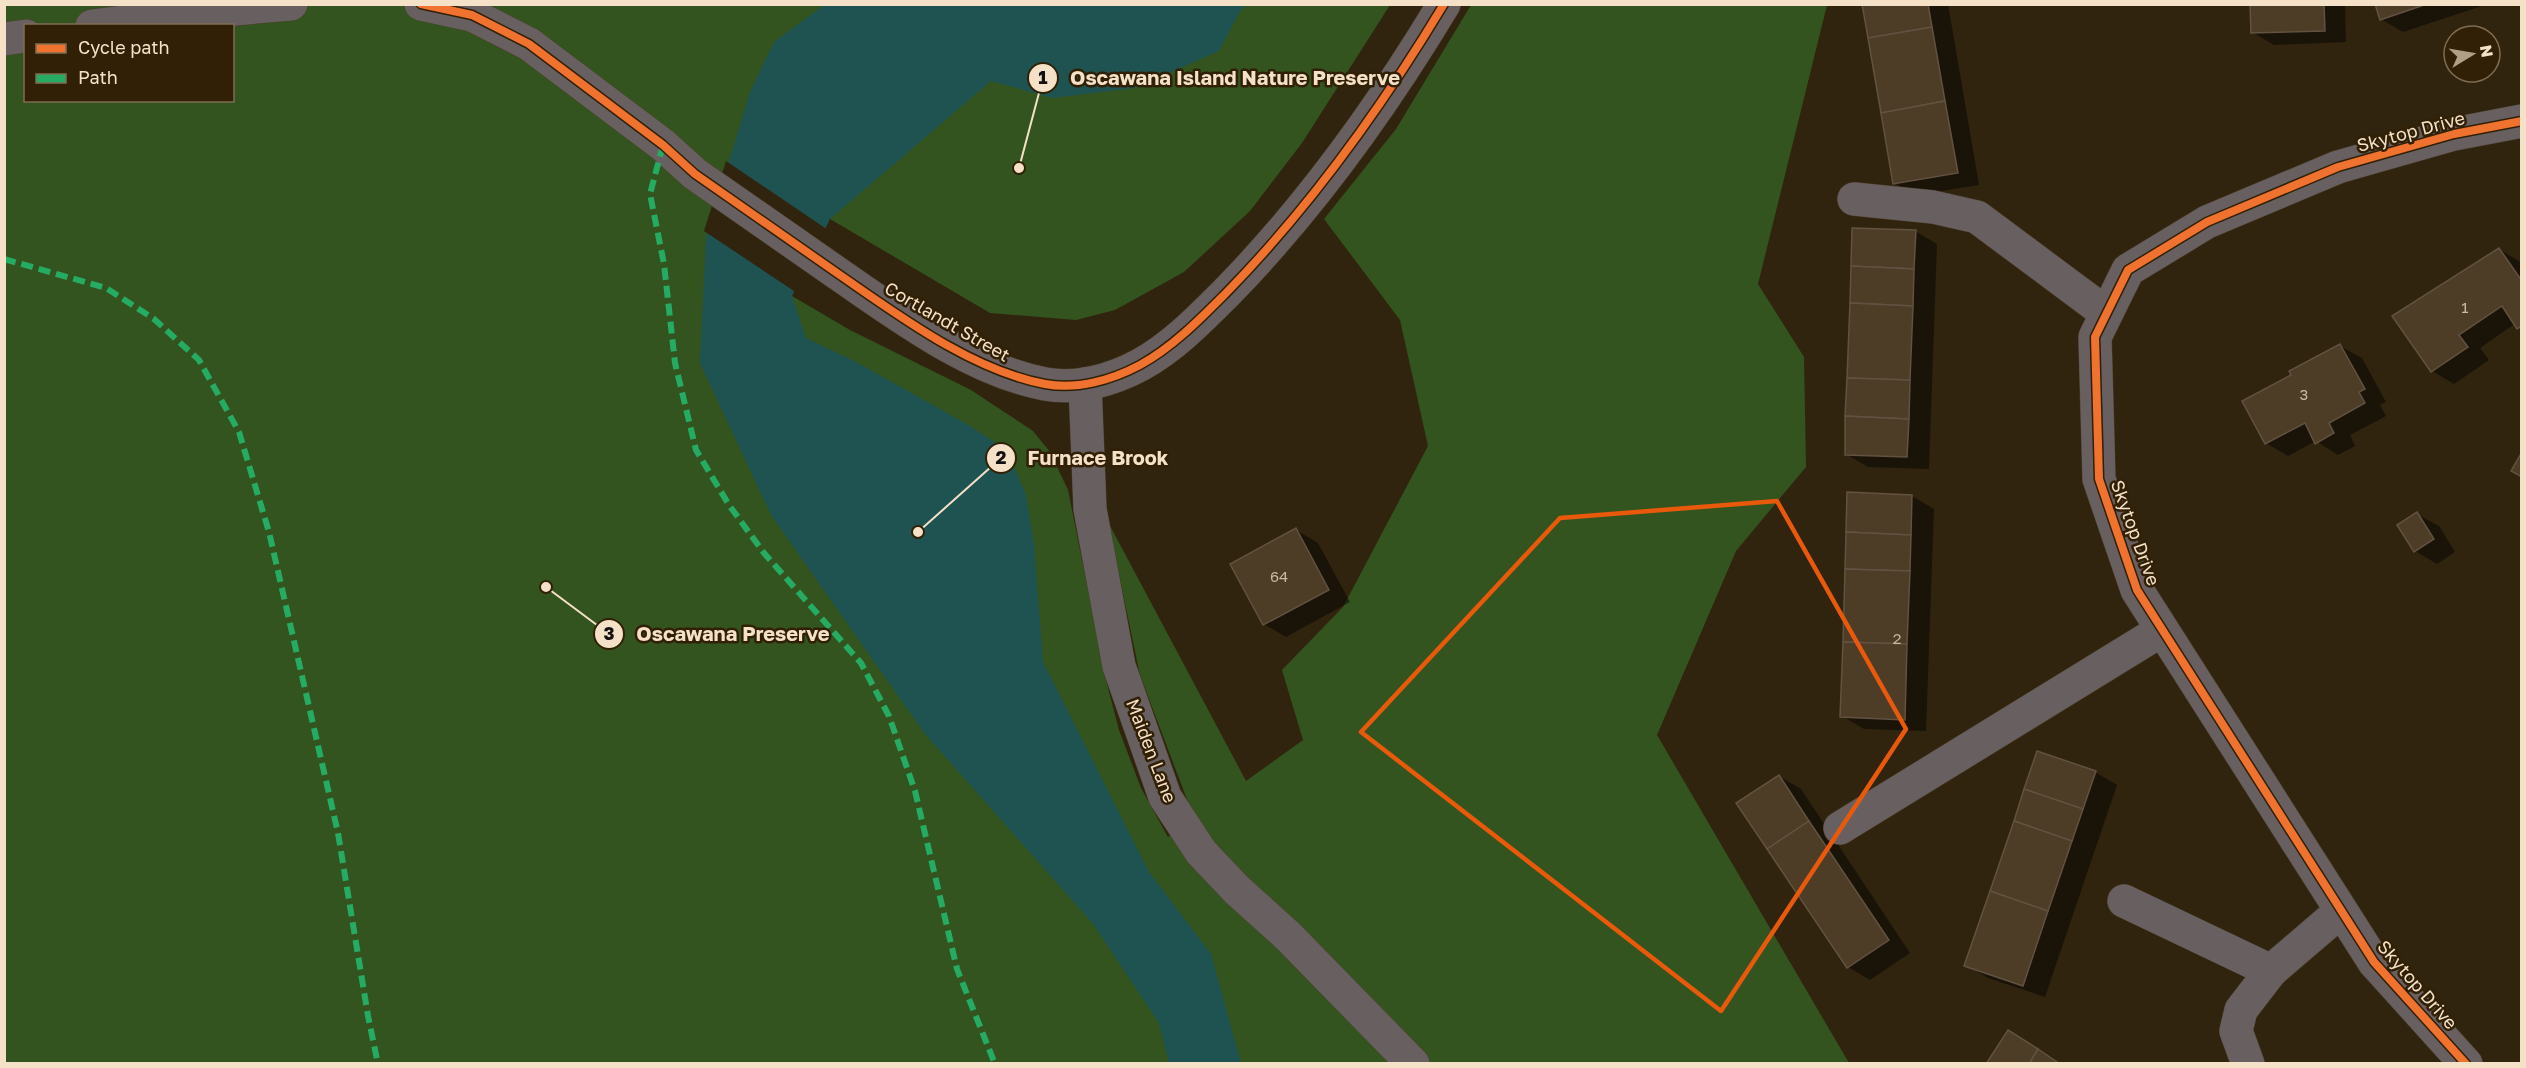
<svg xmlns="http://www.w3.org/2000/svg" width="2526" height="1068" font-family="'Golos Text',sans-serif">
<rect width="100%" height="100%" fill="#31240e"/>
<!-- green -->
<path fill="#33541e" fill-rule="evenodd" d="M4,5H1390L1302,143L1250,211L1184,272L1115,310L1076,320L990,313L830,219L778,183L792,296L850,330L971,390L1033,431L1050,452L1068,490L1107,684L1119,730L1141,788L1168,837L1194,818L1140,675L1108,522L1246,781L1303,740L1282,670L1343,607L1428,446L1400,320L1324,219L1396,129L1471,5H1827L1758,284L1804,357L1806,467L1736,551L1657,735L1849,1063H5ZM26,26H232V100H26Z"/>
<!-- water -->
<path fill="#1e5352" d="M824,5H1247L1240,11L1219,51L1135,88L1052,98L991,81L830,219L792,296L806,338L856,362L965,423L1007,450L1026,495L1034,544L1043,662L1149,872L1211,954L1241,1063H1169L1159,1023L1094,925L925,734L771,515L700,363L706,237L750,92L774,42Z"/>
<!-- pier -->
<path fill="#31240e" d="M726,161L828,230L797,293L704,231Z"/>
<!-- shadow -->
<g fill="#0007">
<path d="M1864,4H1948L1979,185L1916,195L1894,183Z"/>
<path d="M2252,4H2345L2346,42L2274,45L2252,32Z"/>
<path d="M2377,4H2481L2482,6L2403,32L2381,19Z"/>
<path d="M1915,231L1937,244L1929,469L1868,467L1846,454Z"/>
<path d="M2499,249L2522,263V329L2516,323L2480,348L2489,360L2454,384L2432,371L2394,317Z"/>
<path d="M2340,346L2362,358L2386,402L2380,405L2386,416L2350,435L2355,446L2338,455L2316,441L2288,456L2266,443L2293,375Z"/>
<path d="M1849,494L1912,496L1934,509L1926,731L1864,729L1842,716Z"/>
<path d="M2417,514L2439,526L2455,552L2437,564L2415,551Z"/>
<path d="M1296,530L1318,543L1350,602L1286,637L1264,624Z"/>
<path d="M2095,772L2117,785L2045,997L1988,978L1966,965Z"/>
<path d="M1779,776L1801,789L1910,953L1870,980L1848,967Z"/>
</g>
<!-- building -->
<g fill="#4d3c26" stroke="#615241" stroke-width="1.5">
<path d="M1862,4H1928L1932,27L1868,38Z"/>
<path d="M2250,4H2324L2325,31L2251,33Z"/>
<path d="M2375,4H2427L2380,20Z"/>
<path d="M1932,27L1945,101L1881,113L1868,38Z"/>
<path d="M1945,101L1958,173L1893,184L1881,113Z"/>
<path d="M1852,228L1916,230L1914,269L1851,266Z"/>
<path d="M2499,248L2522,281V326L2517,329L2502,306L2459,335L2468,347L2431,372L2392,316Z"/>
<path d="M1851,266L1914,269L1913,306L1850,303Z"/>
<path d="M1850,303L1913,306L1910,380L1847,378Z"/>
<path d="M2340,344L2365,389L2359,392L2365,403L2329,423L2334,433L2315,444L2305,423L2265,444L2242,401L2291,375L2289,371Z"/>
<path d="M1847,378L1910,380L1909,419L1845,416Z"/>
<path d="M1845,416L1909,419L1907,457L1845,455Z"/>
<path d="M2522,452V477L2511,471Z"/>
<path d="M1847,492L1912,495L1911,535L1846,532Z"/>
<path d="M2417,512L2434,539L2414,552L2397,525Z"/>
<path d="M1296,528L1329,590L1263,625L1230,564Z"/>
<path d="M1846,532L1911,535L1910,571L1845,569Z"/>
<path d="M1845,569L1910,571L1907,644L1843,642Z"/>
<path d="M1843,642L1907,644L1905,720L1840,717Z"/>
<path d="M2037,751L2096,771L2083,809L2024,789Z"/>
<path d="M1779,775L1809,821L1767,849L1736,803Z"/>
<path d="M2024,789L2083,809L2072,841L2014,821Z"/>
<path d="M1809,821L1889,940L1847,968L1767,849Z"/>
<path d="M2014,821L2072,841L2048,911L1990,891Z"/>
<path d="M1990,891L2048,911L2023,986L1964,966Z"/>
<path d="M2008,1030L2038,1049L2029,1064H1986Z"/>
<path d="M2038,1049L2060,1064H2029Z"/>
</g>
<g fill="none" stroke-linecap="round" stroke-linejoin="round">
<!-- minor casing -->
<g stroke="#4e412e" stroke-width="34">
<g id="minor">
<path d="M421,4L472,15L529,44L663,145L695,174C743,207 790,240 837,273C898,315 971,370 1045,384C1077,390 1112,380 1140,365C1173,347 1201,318 1227,292C1311,206 1382,107 1444,4"/>
<path d="M92,26L201,12L291,4"/>
<path d="M4,39L26,36"/>
<path d="M1854,199L1933,207L1977,217L2106,313"/>
<path d="M1085,384L1090,509L1119,666L1165,797L1201,852L1237,890L1288,936L1413,1064"/>
<path d="M1840,828L2162,630"/>
<path d="M2124,901L2271,971L2341,911"/>
<path d="M2248,1064L2236,1031L2241,1010L2271,971"/>
<path d="M2466,1064L2374,962L2137,590L2099,479L2095,337L2128,270L2207,222L2338,167L2454,134L2522,121"/>
</g>
</g>
<!-- minor -->
<use href="#minor" stroke="#686060" stroke-width="33"/>
<!-- quiet -->
<g stroke="#26ab63" stroke-width="6" stroke-dasharray="12 6" stroke-linecap="butt">
<path d="M663,145L650,194L664,264L675,363L696,450L729,505L764,553L861,663L889,716L915,791L957,969L995,1064"/>
<path d="M4,259L106,288L154,319L199,360L239,432L269,532L338,833L368,1016L378,1064"/>
</g>
<!-- cycleway casing -->
<g stroke="#312005" stroke-width="11">
<g id="cycleway">
<path d="M421,4L472,15L529,44L663,145L695,174C743,207 790,240 837,273C898,315 971,370 1045,384C1077,390 1112,380 1140,365C1173,347 1201,318 1227,292C1311,206 1382,107 1444,4"/>
<path d="M2466,1064L2374,962L2137,590L2099,479L2095,337L2128,270L2207,222L2338,167L2454,134L2522,121"/>
</g>
</g>
<!-- cycleway -->
<use href="#cycleway" stroke="#ef722f" stroke-width="8"/>
</g>
<!-- marked area -->
<path fill="none" stroke="#e8590c" stroke-width="4.5" stroke-linejoin="round" d="M1777,501L1906,729L1721,1011L1361,732L1560,518Z"/>
<g text-anchor="middle" stroke-width="5" stroke-linejoin="round" paint-order="stroke">
<!-- number labels -->
<g font-size="15" fill="#cab89f">
<text x="2465" y="313">1</text>
<text x="2304" y="400">3</text>
<text x="1279" y="582">64</text>
<text x="1897" y="644">2</text>
</g>
<!-- street labels -->
<g font-size="18" fill="#f4e1c7" stroke="#312005">
<text transform="translate(2411 132) rotate(-15)" y="6">Skytop Drive</text>
<text transform="translate(947 322) rotate(30)" y="6">Cortlandt Street</text>
<text transform="translate(2135 533) rotate(70)" y="6">Skytop Drive</text>
<text transform="translate(1151 751) rotate(69)" y="6">Maiden Lane</text>
<text transform="translate(2417 985) rotate(49)" y="6">Skytop Drive</text>
</g>
</g>
<!-- callouts -->
<path fill="none" stroke="#f4e1c7" stroke-width="2" d="M1019 168L1043 78M918 532L1001 458M546 587L609 634"/>
<g fill="#f4e1c7" stroke="#312005" stroke-width="2">
<circle cx="1019" cy="168" r="6"/>
<circle cx="918" cy="532" r="6"/>
<circle cx="546" cy="587" r="6"/>
<circle cx="1043" cy="78" r="15"/>
<circle cx="1001" cy="458" r="15"/>
<circle cx="609" cy="634" r="15"/>
</g>
<g font-size="18" text-anchor="middle" font-weight="bold" fill="#111">
<text x="1043" y="84">1</text>
<text x="1001" y="464">2</text>
<text x="609" y="640">3</text>
</g>
<g font-size="20" text-anchor="middle" font-weight="bold" fill="#f4e1c7" stroke="#312005" stroke-width="5" stroke-linejoin="round" paint-order="stroke">
<text x="1235" y="85">Oscawana Island Nature Preserve</text>
<text x="1098" y="465">Furnace Brook</text>
<text x="733" y="641">Oscawana Preserve</text>
</g>
<!-- border -->
<rect width="2526" height="1068" fill="none" stroke="#f4e1c7" stroke-width="12"/>
<!-- legend -->
<rect x="24" y="24" width="210" height="78" fill="#312005" stroke="#7f6d53" stroke-width="1.5"/>
<rect x="36" y="44" width="30" height="9" fill="#ef722f" stroke="#7f6d53" stroke-width="1.5"/>
<text x="78" y="54" font-size="18" fill="#f4e1c7">Cycle path</text>
<rect x="36" y="74" width="30" height="9" fill="#26ab63" stroke="#7f6d53" stroke-width="1.5"/>
<text x="78" y="84" font-size="18" fill="#f4e1c7">Path</text>
<!-- north arrow -->
<g transform="translate(2472 54) rotate(79)"><circle r="28" fill="#312005" stroke="#7f6d53" stroke-width="1.5"/>
<path d="M0-4.5L10 22L0 15L-10 22Z" fill="#b09f86"/>
<text y="-9" font-size="16" font-weight="bold" text-anchor="middle" fill="#f4e1c7">N</text>
</g>
</svg>
